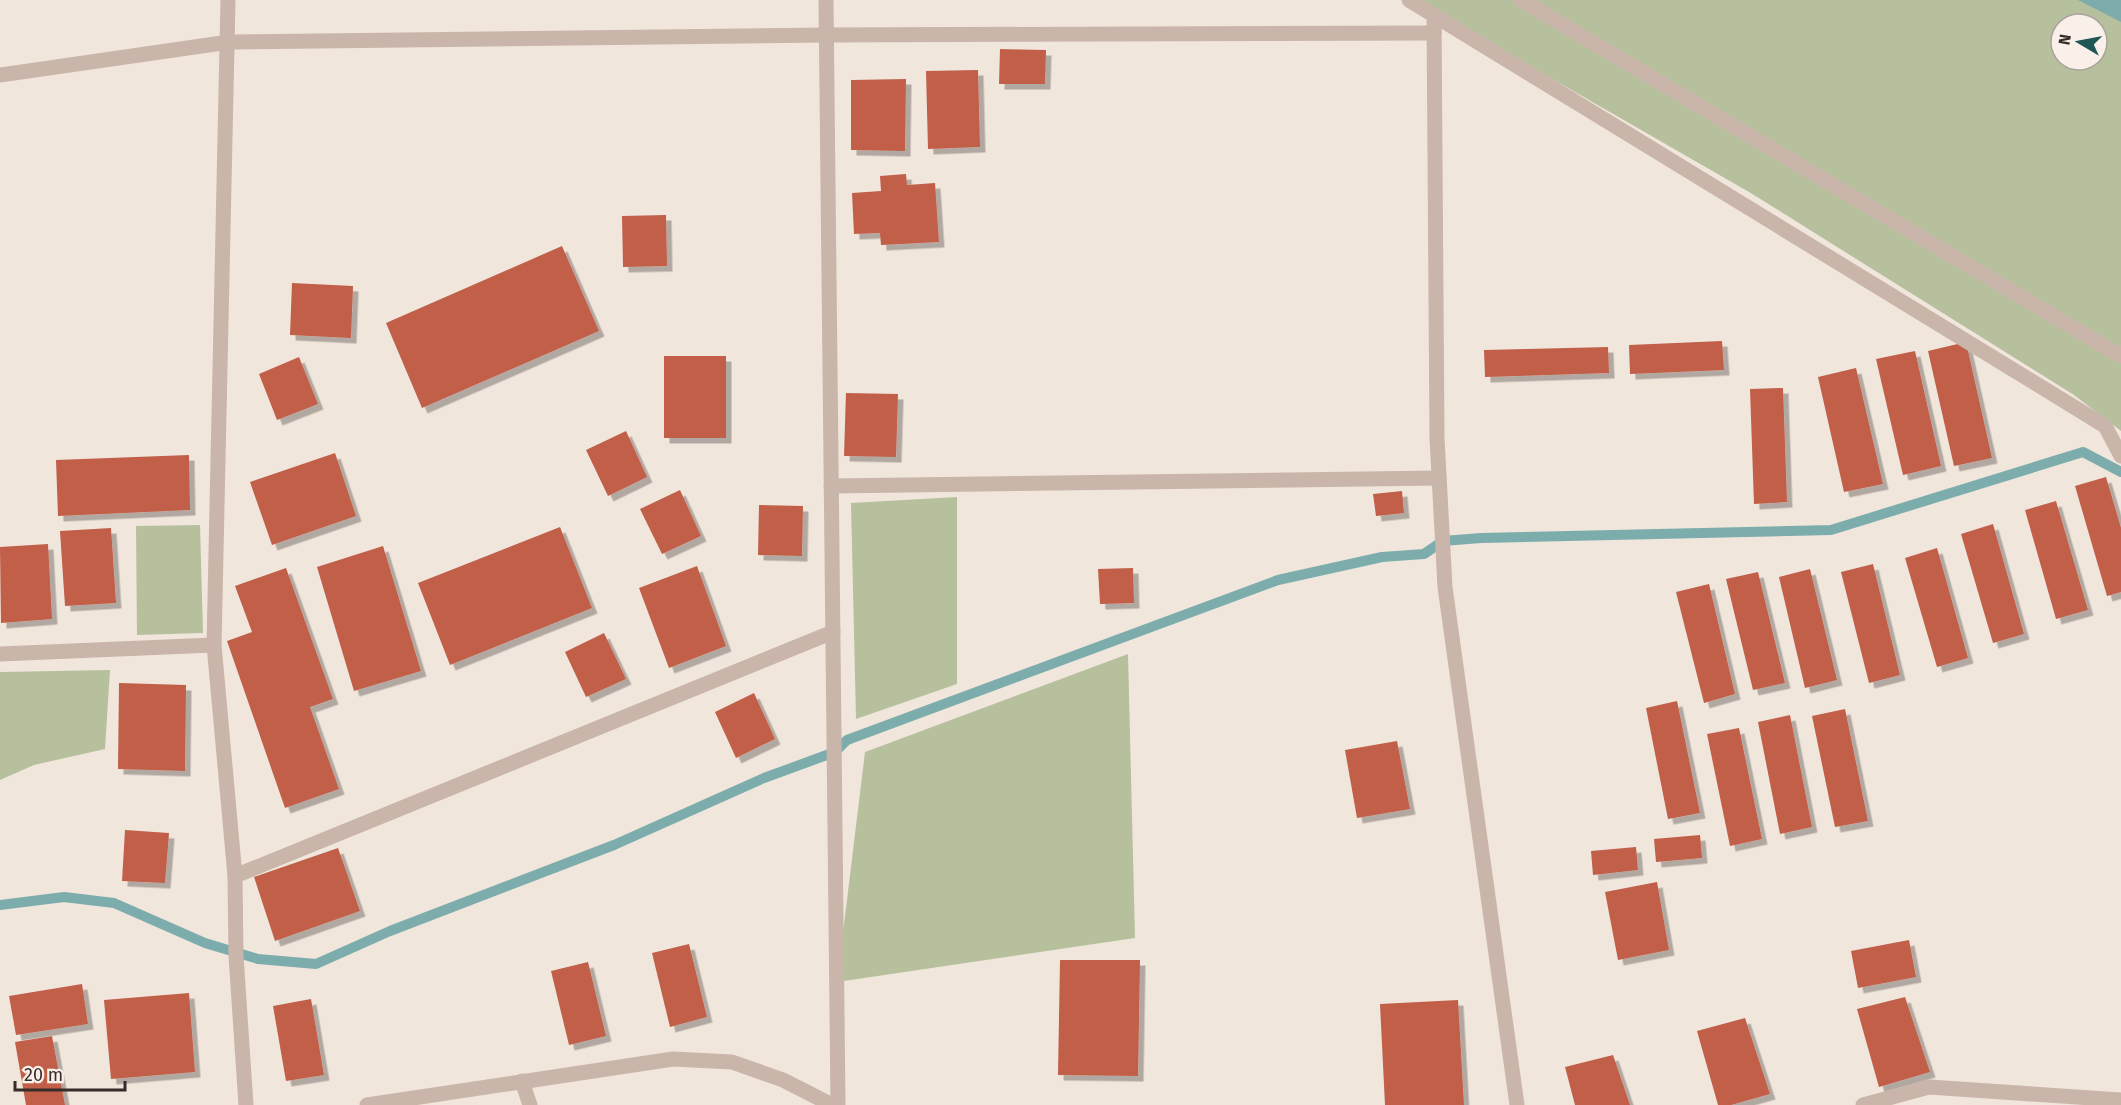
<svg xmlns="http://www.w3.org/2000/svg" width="2121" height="1105" font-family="'Fira Sans',sans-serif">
<defs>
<filter id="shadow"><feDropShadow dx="5.5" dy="5.5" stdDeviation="0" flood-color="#0004"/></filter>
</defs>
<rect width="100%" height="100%" fill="#f1e6dc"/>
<!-- green -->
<g fill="#b6c09d" fill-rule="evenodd">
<path d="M1415,0H2121V431L2074,395L1749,192ZM2061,24H2097V60H2061Z"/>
<path d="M957,497V684L856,719L851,503Z"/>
<path d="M200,525L203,633L137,635L136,526Z"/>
<path d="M1128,654L1135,938L837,982L865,752Z"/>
<path d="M110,670L105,749L34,765L0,780V672Z"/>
</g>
<!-- water -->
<path fill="#7cadac" d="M2078,0H2121V22Z"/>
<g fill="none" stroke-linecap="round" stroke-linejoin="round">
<!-- stream -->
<path stroke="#7cadac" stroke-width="10" d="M0,905L64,897L114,903L205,943L258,959L316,964L390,931L614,845L764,778L835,752L847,740L1278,580L1382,557L1424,554L1443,541L1481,538L1831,530L2083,452L2121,472"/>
</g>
<!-- building -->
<g fill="#c15f4a" filter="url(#shadow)">
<path d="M1000,49L1046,50L1045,84H999Z"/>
<path d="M978,70L980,147L928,149L926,71Z"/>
<path d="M906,79L905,151L851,150V80Z"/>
<path d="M906,174L907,185L935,183L939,242L881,245L880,233L854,234L852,193L881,191L880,176Z"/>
<path d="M666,215L667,266L623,267L622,216Z"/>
<path d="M562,246L599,331L422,408L386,323Z"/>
<path d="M292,283L353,286L351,338L290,335Z"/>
<path d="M1722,341L1724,370L1630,374L1629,345Z"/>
<path d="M1966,342L1992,458L1954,466L1928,351Z"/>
<path d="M1608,347L1609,373L1485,377L1484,350Z"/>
<path d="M1915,351L1941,466L1903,475L1876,359Z"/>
<rect x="664" y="356" width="62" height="82"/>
<path d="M299,357L318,404L277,420L259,374Z"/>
<path d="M1856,368L1883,484L1844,492L1818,377Z"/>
<path d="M1783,388L1787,502L1754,504L1750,389Z"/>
<path d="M846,393L898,394L896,457L844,456Z"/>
<path d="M626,431L647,477L608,496L586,450Z"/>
<path d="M335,453L356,516L272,545L250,482Z"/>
<path d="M189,455L190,510L58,516L56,460Z"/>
<path d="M2106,477L2121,528V592L2107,596L2075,486Z"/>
<path d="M680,490L701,536L662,554L640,509Z"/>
<path d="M1402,491L1404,513L1376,516L1373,494Z"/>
<path d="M2056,501L2088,610L2056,619L2025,510Z"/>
<path d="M759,505L803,506L802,556L758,555Z"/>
<path d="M1993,524L2024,634L1993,643L1961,534Z"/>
<path d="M560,527L592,608L450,665L418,583Z"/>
<path d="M111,528L116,603L65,606L60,531Z"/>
<path d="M48,544L52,619L1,623L0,547Z"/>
<path d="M383,546L421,671L354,691L317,567Z"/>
<path d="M1937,548L1968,658L1937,667L1905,558Z"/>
<path d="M1873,564L1900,675L1869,683L1841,572Z"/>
<path d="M697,566L726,646L669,668L639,588Z"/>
<path d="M286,568L333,699L310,707L339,789L285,808L227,641L252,632L235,586Z"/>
<path d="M1133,568L1134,603L1100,604L1098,569Z"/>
<path d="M1810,569L1837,680L1805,688L1779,577Z"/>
<path d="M1758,572L1785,683L1753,690L1726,579Z"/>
<path d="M1709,584L1735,694L1704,703L1676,592Z"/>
<path d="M604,633L626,679L586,697L565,652Z"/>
<path d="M119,683L186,685L185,771L118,769Z"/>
<path d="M754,693L775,739L736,758L715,712Z"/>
<path d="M1677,701L1700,813L1668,819L1646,708Z"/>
<path d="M1845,709L1868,821L1835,827L1812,716Z"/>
<path d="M1790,715L1812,827L1780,834L1758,722Z"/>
<path d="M1739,728L1762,839L1730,846L1707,734Z"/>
<path d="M1397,741L1410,809L1357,818L1345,750Z"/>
<path d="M125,830L169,833L165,883L122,881Z"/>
<path d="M1700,835L1702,858L1656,862L1654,839Z"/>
<path d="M1636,847L1638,870L1593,875L1591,851Z"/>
<path d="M338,848L360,911L275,941L254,877Z"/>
<path d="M1657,882L1669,950L1618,960L1605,892Z"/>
<path d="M1909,940L1916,977L1858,988L1851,951Z"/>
<path d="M689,944L707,1017L670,1027L652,953Z"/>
<path d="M1060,960H1140L1138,1076L1058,1075Z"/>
<path d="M588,962L606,1036L569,1045L551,971Z"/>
<path d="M82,984L88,1024L16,1035L9,996Z"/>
<path d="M189,993L195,1072L111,1079L104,1000Z"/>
<path d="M1905,997L1930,1072L1879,1087L1857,1009Z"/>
<path d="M311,999L324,1075L286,1081L273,1006Z"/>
<path d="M1458,1000L1464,1105H1385L1380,1004Z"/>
<path d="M1745,1018L1770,1094L1731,1105H1718L1697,1031Z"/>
<path d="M52,1036L65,1105H26L15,1042Z"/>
<path d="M1613,1055L1630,1105H1575L1565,1067Z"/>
</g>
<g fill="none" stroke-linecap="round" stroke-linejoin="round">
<!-- minor -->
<g stroke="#c9b5a9" stroke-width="15">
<path d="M228,0L214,645L235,876L236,956L246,1105"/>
<path d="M826,0L838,1105"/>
<path d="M1409,0L2105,426L2121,456"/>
<path d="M1521,0L2121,356"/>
<path d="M1434,15L1437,438L1445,587L1517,1105"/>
<path d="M0,75L229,42L826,35L1434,33"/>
<path d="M831,486L1439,478"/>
<path d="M0,654L214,645"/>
<path d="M235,876L833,632"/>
<path d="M522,1081L530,1105"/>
<path d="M367,1105L673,1059L732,1062L783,1080L832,1105"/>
<path d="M1863,1105L1929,1087L2121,1100"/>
</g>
</g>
<!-- north arrow -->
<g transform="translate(2079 42) rotate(280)"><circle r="28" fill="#f9f0e9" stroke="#aba29c" stroke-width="1.5"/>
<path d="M0-4.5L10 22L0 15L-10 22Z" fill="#1f5656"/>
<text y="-9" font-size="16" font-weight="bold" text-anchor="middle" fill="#362c28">N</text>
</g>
<!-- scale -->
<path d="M15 1081v9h110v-9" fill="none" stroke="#362c28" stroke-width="3"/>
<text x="24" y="1081" font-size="18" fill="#362c28" stroke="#f9f0e9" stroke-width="4.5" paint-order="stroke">20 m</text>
</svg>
